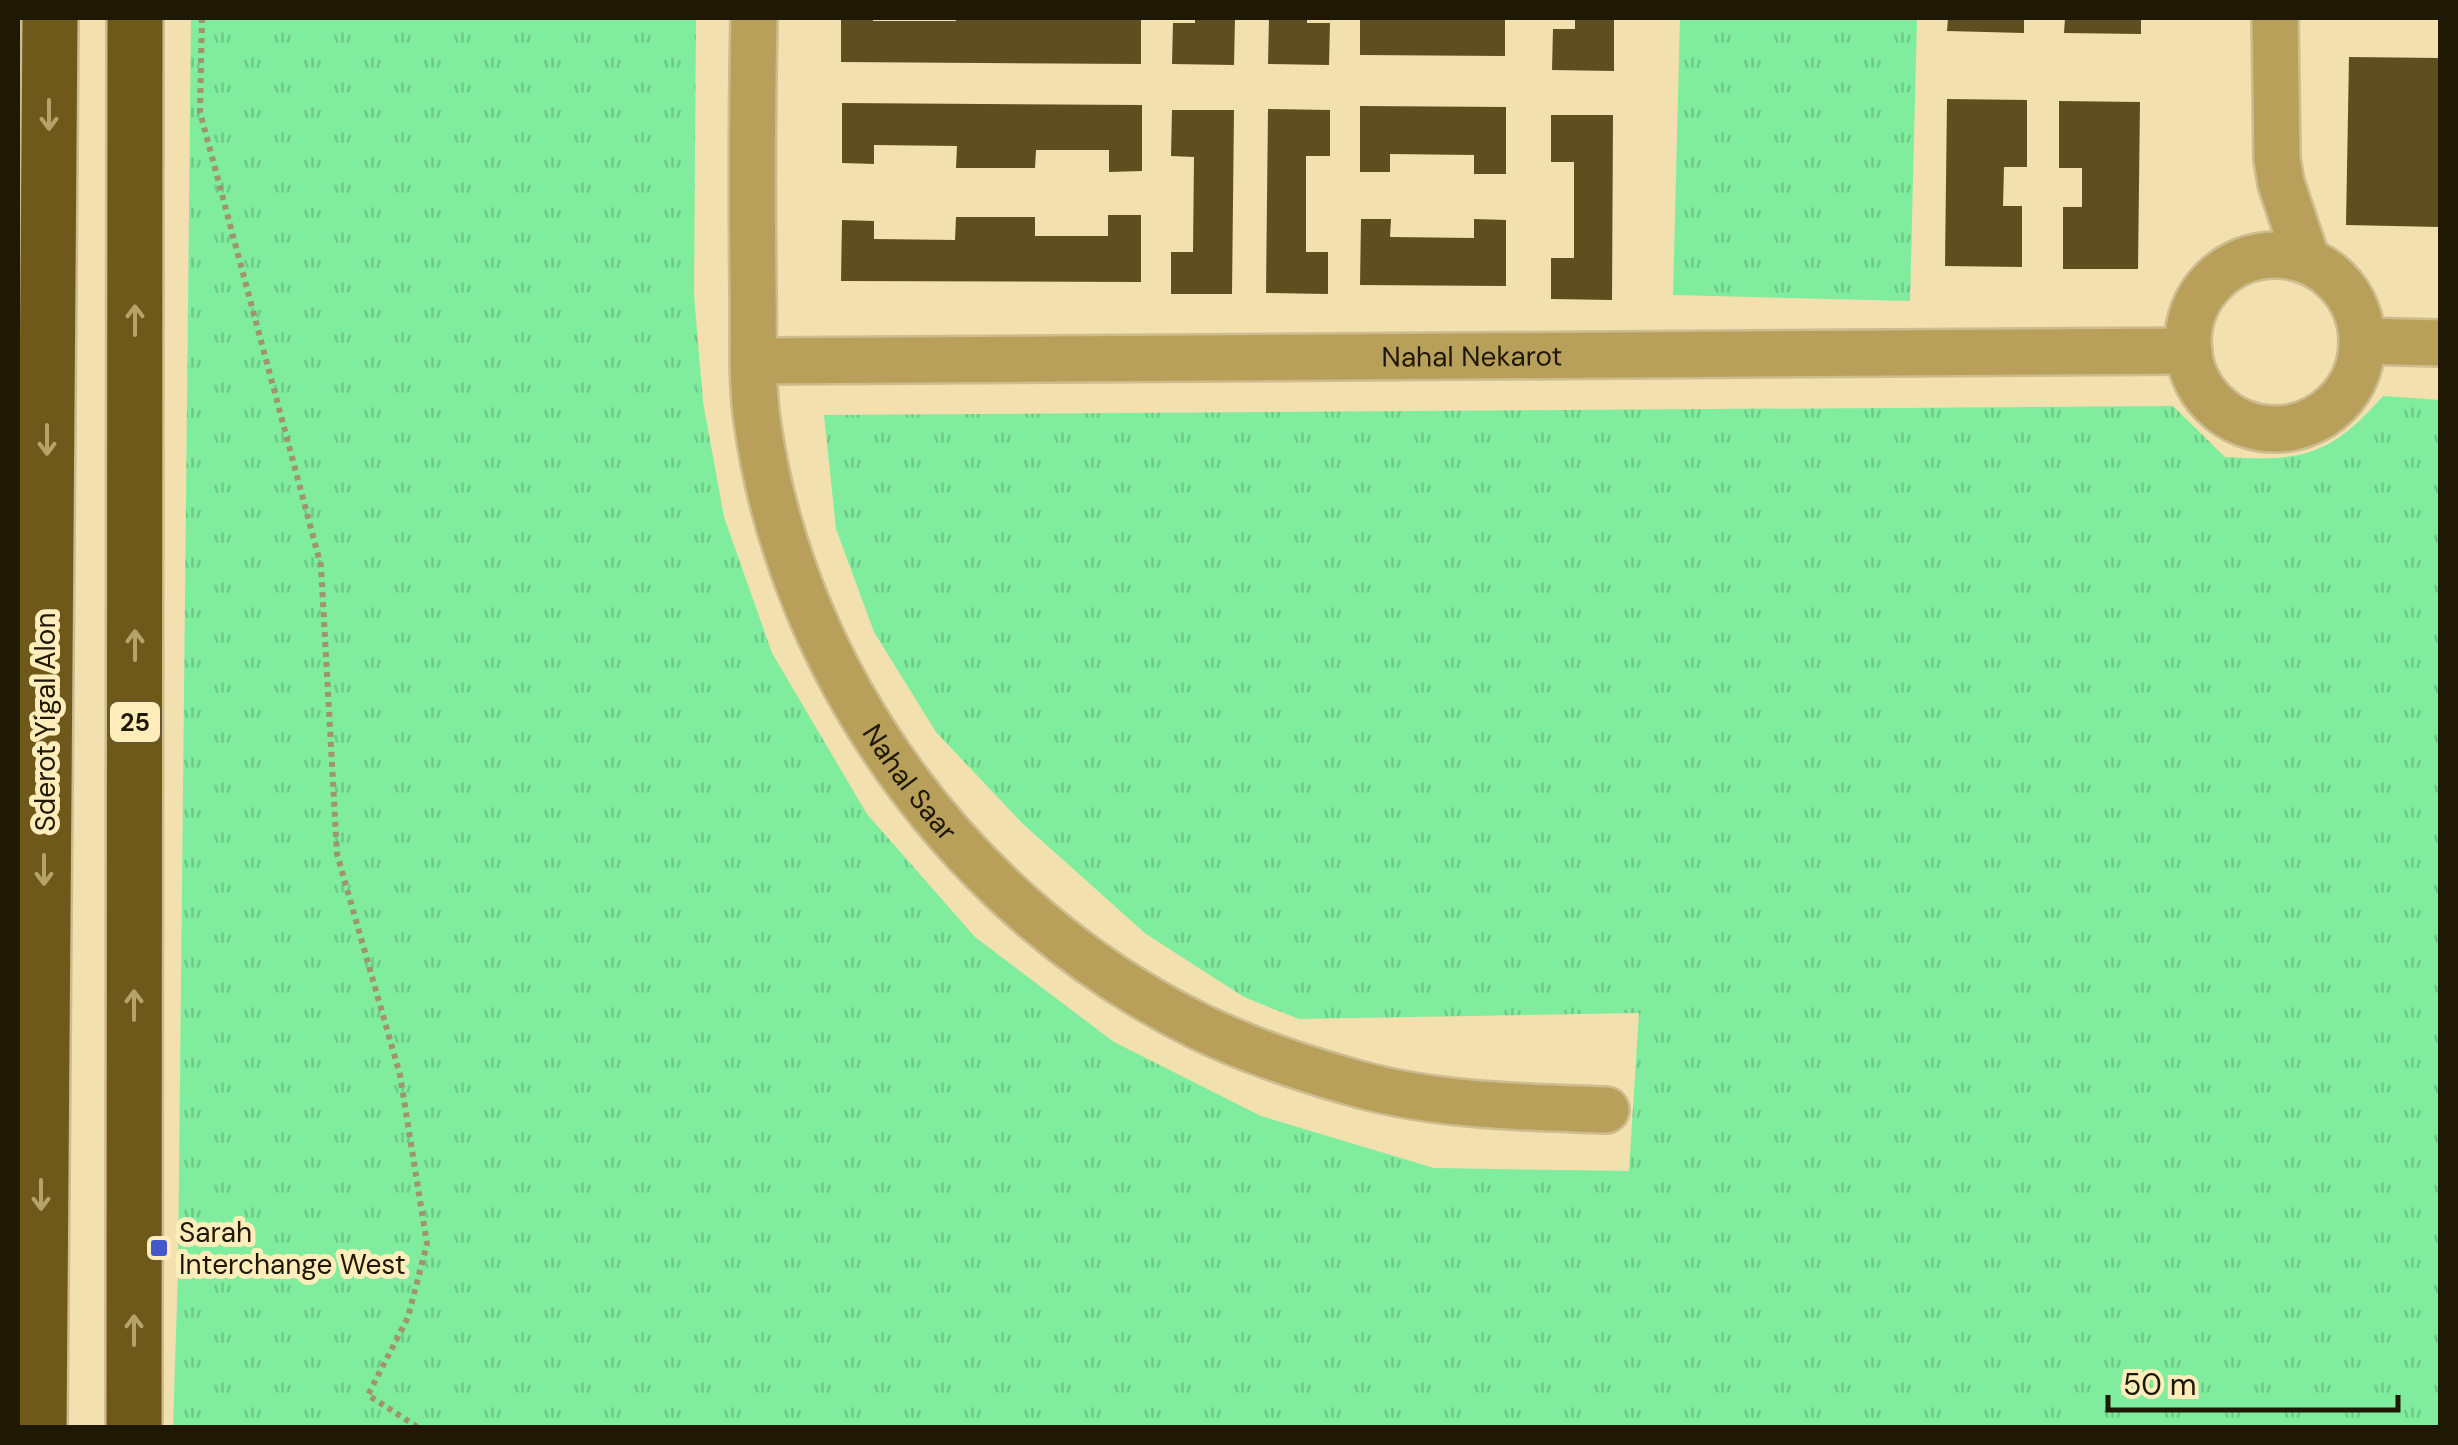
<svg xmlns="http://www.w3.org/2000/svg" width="2458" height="1445" font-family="'DM Sans',sans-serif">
<defs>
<pattern id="grass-tufts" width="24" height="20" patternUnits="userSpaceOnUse" patternTransform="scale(2.5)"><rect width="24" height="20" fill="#80ed9e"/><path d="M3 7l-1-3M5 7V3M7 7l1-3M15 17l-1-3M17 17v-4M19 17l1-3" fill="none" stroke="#6eca87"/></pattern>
</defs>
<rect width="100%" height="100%" fill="#f2e0ae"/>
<!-- grass -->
<g fill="url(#grass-tufts)">
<path d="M191,18H696L694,295L703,402L724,517L772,653L867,814L975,937L1114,1042L1261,1116L1434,1168L1629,1171L1639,1013L1299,1019L1244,997L1146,934L1023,824L936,732L874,632L836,529L824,415L2173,406L2225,457C2302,462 2330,456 2383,396L2440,400V1427H173L178,1273Z"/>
<path d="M1680,18H1917L1910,301L1673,295Z"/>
</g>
<!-- building -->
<g fill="#5e4f21">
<path d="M841,18H873V21H956V18H1141V64L841,62Z"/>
<path d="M1195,18H1235L1234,65L1172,64L1173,23H1195Z"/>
<path d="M1269,18H1307V23H1330L1329,65L1268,64Z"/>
<path d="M1360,18H1505V56L1360,55Z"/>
<path d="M1575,18H1614V71L1552,70L1553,29H1575Z"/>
<path d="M1948,18H2024V33L1947,31Z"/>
<path d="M2065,18H2141V34L2064,33Z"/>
<path d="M2349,57L2440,58V227L2346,225Z"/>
<path d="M1947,99L2027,100V167H2004L2003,206H2022V267L1945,266Z"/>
<path d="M2059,101L2140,102L2138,269H2063V207H2082V168H2059Z"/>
<path d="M842,103L1142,105V171L1109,172V150H1036L1035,168H956L957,146L874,145V164L842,163Z"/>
<path d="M1360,106L1506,107V174H1474V155L1390,154V172H1360Z"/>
<path d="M1268,109L1330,110V156H1306V252H1328V294L1266,293Z"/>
<path d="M1172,110H1234L1232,294H1171V252H1193L1194,157L1171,156Z"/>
<path d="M1551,115H1613L1612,300L1551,299V258H1574V162H1551Z"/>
<path d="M1108,215H1141V282L841,281L842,220L874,221V239L955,240L956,217H1035V236H1108Z"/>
<path d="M1361,219H1391L1390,237L1474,238V219L1506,220V286L1360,285Z"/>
</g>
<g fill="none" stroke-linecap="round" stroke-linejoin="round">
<!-- minor casing -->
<g stroke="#ccbc90" stroke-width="50">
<g id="minor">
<path id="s1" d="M754,18C752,109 752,200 753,291C754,334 751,378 757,420C792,678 967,913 1200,1027C1250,1051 1304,1069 1358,1084C1438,1106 1524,1107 1606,1110"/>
<path d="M2275,18L2277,159L2281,183L2307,261"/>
<circle cx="2275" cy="342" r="87"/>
<path d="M2363,341L2440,343"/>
<path id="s2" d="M754,361L2189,351"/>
</g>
</g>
<!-- highway casing -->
<g stroke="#ccbc90" stroke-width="60">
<g id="highway">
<path d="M39,1428L50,18"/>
<path d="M134,1428L135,18"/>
</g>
</g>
<!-- path -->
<path stroke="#a0936d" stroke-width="6" stroke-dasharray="5 5" stroke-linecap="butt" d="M202,18L200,112L321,566L337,854L400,1075L427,1244L408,1317L368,1395L419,1428"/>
<!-- minor -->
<use href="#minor" stroke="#b9a05a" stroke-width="45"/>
<!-- highway -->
<use href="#highway" stroke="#6e591a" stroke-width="55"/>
</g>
<!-- one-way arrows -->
<defs><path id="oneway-shaft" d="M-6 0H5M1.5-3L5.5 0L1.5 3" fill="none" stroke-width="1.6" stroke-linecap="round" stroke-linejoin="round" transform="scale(2.5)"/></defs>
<g stroke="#b6a36a">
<use href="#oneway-shaft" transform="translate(49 115) rotate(90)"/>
<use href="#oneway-shaft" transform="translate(135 320) rotate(-90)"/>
<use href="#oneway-shaft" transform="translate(47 440) rotate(90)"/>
<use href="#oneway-shaft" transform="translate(135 645) rotate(-90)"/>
<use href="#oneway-shaft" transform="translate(44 870) rotate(90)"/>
<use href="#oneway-shaft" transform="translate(134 1005) rotate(-90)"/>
<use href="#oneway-shaft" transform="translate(41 1195) rotate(90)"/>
<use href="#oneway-shaft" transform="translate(134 1330) rotate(-90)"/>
</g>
<!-- markers -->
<rect fill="#4459cd" stroke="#ffedbb" stroke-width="4" x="149" y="1238" width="20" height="20" rx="5"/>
<g text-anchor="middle" stroke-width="10" stroke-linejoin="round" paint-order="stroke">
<!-- shield labels -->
<rect fill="#ffedbb" stroke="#62583c" stroke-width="2.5" x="110" y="702" width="50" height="40" rx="8"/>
<g font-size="25" font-weight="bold" fill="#1e1805">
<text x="135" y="731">25</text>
</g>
<!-- street labels -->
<g font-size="28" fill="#1e1805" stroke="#ffedbb">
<text dy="10" stroke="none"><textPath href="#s2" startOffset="718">Nahal Nekarot</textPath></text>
<text transform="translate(45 722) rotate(-90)" y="10">Sderot Yigal Alon</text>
<text dy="10" stroke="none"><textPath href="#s1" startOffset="800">Nahal Saar</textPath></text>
</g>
<!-- poi labels -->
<g font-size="28" fill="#1e1805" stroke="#ffedbb" text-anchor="start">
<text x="179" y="1242">Sarah<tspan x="179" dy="32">Interchange West</tspan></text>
</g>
</g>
<!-- border -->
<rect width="2458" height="1445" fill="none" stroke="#1e1805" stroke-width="40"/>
<!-- scale -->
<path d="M2108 1395v15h290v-15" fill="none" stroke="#1e1805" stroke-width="5"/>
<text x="2123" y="1395" font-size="30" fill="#1e1805" stroke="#ffedbb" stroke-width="8" paint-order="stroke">50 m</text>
</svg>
